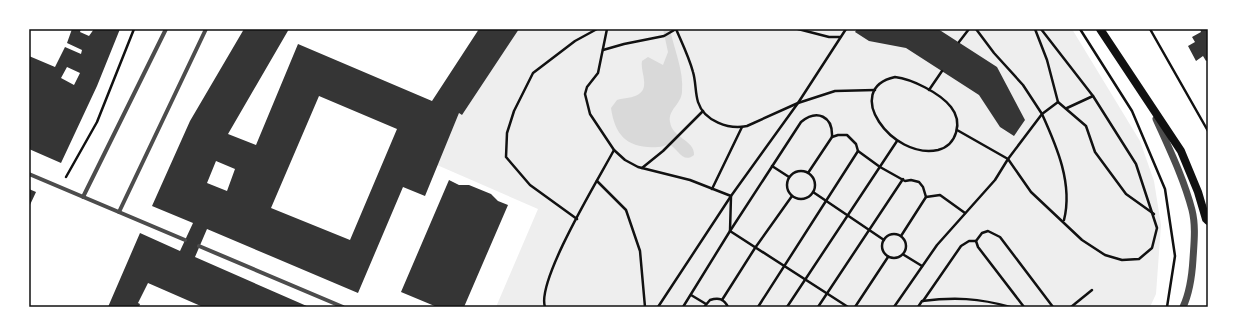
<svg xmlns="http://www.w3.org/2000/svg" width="1237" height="336" font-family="Roboto,sans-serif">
<rect width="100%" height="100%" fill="#fff"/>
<!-- green -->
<path fill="#eee" d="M519,29H1072L1140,141L1154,181L1161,225L1156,294L1150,307H496L538,209L437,165L459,113L462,115Z"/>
<!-- water -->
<path fill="#d9d9d9" d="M663,29H670C674,50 684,70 682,92C681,105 668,109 670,122C672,138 695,140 694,155C683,164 678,149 669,144C665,145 662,147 658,147C628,149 615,136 611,108L617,100C623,98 634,98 639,94C650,87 640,71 642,61L648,57L663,65L668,52Z"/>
<!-- building -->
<g fill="#353535" fill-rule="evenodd">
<path d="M72,29H81L80,32L89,36L94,29H120L97,86L61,163L29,149V56L55,67L65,47L81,54L82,50L67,43ZM67,67L80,73L74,85L61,78Z"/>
<path d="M244,29H289L228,134L256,145L298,44L432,101L479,29H519L462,115L459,113L425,196L403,187L358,293L207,229L195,257L309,307H203L148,283L138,303L140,304L139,307H108L140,233L180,251L193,223L152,206L190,121ZM319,96L397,129L350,240L271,208ZM216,161L235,169L227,191L207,183Z"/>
<path d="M857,29H938L997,67L1025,120L1014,136L1000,127L979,95L906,48L869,41L855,32Z"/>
<path d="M1200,29H1208V60L1206,61L1203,56L1196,61L1188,46L1195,42L1192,37L1201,32Z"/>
<path d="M449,180L459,185H469L491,194L498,201L508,205L464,307H437L401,292Z"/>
<path d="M29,189L36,192L29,207Z"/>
</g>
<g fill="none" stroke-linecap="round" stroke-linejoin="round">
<!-- path -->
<g stroke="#111" stroke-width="2.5">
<path d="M607,29L598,73L587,87L585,94L590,114L614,150L625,160L638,167L690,180L731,196L730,231L848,307"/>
<path d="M676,29C682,43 689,57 693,72C696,82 695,92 698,102C704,121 729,130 747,126L798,103L835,91L875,90"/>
<path d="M798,29L829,37H840"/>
<path d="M1035,29L1047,60L1058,102L1086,126L1095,152L1126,194L1154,214"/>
<path d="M1080,29L1132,111L1165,189L1175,256L1167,307"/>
<path d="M1150,29L1208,131"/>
<path d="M959,42L969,29"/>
<path d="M603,50L624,44L664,36L676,29"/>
<path d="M895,77C912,79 940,93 951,107C963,122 957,145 938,150C892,160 841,89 895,77Z"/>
<path d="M929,90L942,71"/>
<path d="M1058,102L1042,114C1057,147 1073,184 1064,220"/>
<path d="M1067,108L1093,96"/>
<path d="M957,130L1008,159L1042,114L1023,85L994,53L976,29"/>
<path d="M772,166L789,177"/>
<path d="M642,168L663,151L703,111"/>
<circle cx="801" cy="185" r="14"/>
<path d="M808,173L832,137L838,135H847L856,144L858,151L880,167L905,181L911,180L919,182L923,187L926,197L901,236"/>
<path d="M66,177L97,122L134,29"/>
<path d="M597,181L626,210L640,251L645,307"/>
<path d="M712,189L742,127"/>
<path d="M813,192L884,240"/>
<path d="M926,197L940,195L965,213"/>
<path d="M577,219L530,185L506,157L507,133L514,111L533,73L575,41L597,29"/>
<circle cx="894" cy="246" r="12"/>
<path d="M904,255L922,266"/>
<path d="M691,295L706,304"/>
<path d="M722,300L755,248L792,196"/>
<path d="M923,301L961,246L969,241H976"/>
<path d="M545,307C536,281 599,178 614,150"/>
<path d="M658,307L731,196L798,103L846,29"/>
<path d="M683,307L730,231L801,122C817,109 833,116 832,137"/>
<path d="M704,307L710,300C719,297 724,299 728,307"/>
<path d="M758,307L858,151"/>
<path d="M787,307L897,141"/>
<path d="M818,307L903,179"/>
<path d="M855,307L888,257"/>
<path d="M894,307L937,245L995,180L1008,159L1031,192L1082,240L1105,255L1122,260L1139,259L1152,248L1157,228L1136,164L1093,96L1041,29"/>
<path d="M918,307L922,301C954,297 979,298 1010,307"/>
<path d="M1024,307L978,247L976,241L982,233L988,231L1000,237L1053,307"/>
<path d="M1071,307L1092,290"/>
</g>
<!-- minor -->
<g stroke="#4c4c4c" stroke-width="4">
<path d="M29,174L185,240"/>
<path d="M83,197L166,29"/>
<path d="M119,212L206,29"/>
<path d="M199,246L343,307"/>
</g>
<!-- tertiary -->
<path stroke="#4c4c4c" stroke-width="7" d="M1156,119C1169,148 1184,179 1192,210C1196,226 1194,243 1193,259C1192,276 1190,292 1183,307"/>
<!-- secondary -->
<path stroke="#111" stroke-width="8" d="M1100,29L1181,151L1198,192L1206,219L1208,221"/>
</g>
<!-- border -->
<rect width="1237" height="336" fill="none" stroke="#ffffff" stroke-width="60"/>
<rect x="30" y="30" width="1177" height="276" fill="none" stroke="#111" stroke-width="1.5"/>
</svg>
